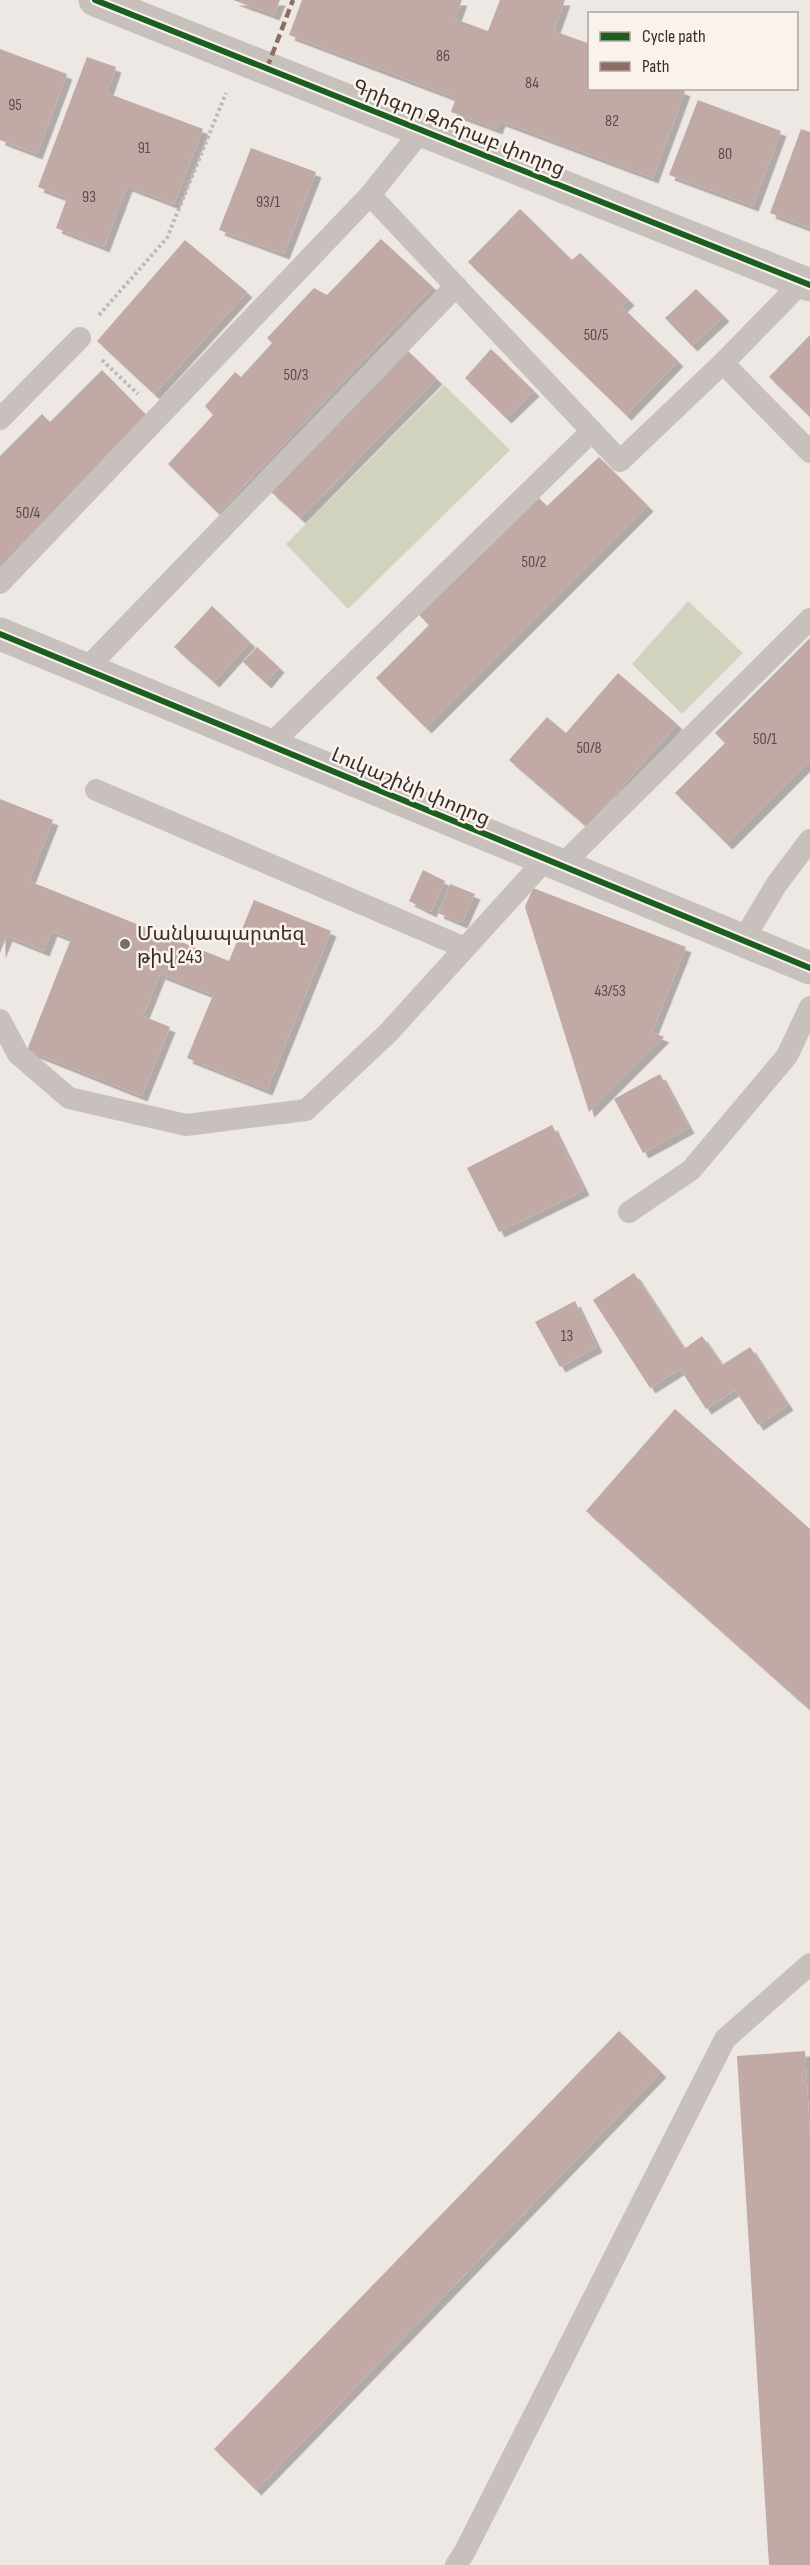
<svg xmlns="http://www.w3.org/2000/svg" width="810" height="2565" font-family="'Sofia Sans Condensed','Noto Sans Armenian',sans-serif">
<defs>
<filter id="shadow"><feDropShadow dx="5.5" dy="5.5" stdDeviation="0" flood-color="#0004"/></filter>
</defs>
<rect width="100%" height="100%" fill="#eee8e4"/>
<!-- green -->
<g fill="#d2d3be">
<path d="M444,385L510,450L348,609L286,544Z"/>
<path d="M688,601L743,653L682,714L632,664Z"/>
</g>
<!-- building -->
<g fill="#c1aaa6" filter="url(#shadow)">
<path d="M233,0H280L274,15Z"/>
<path d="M302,0H462L455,19L488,31L500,0H565L554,31L590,44V88H678L685,91L653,178L500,121L497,129L451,112L456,98L289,35Z"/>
<path d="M0,49L67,74L37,154L0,140Z"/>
<path d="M87,57L116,67L107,93L203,129L174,204L127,186L104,247L56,228L67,198L38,187Z"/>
<path d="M698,100L781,131L753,206L669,175Z"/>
<path d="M801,129L810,132V228L770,213Z"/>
<path d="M251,148L316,172L284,254L219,230Z"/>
<path d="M520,209L572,260L580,253L629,300L622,307L678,361L626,415L468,262Z"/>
<path d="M381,239L433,287L218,513L168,464L213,415L205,406L235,372L241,377L272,343L267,338L314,288L327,295Z"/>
<path d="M185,240L247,292L154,394L97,341Z"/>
<path d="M696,289L724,316L692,346L665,318Z"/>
<path d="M810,335V417L769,377Z"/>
<path d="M491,349L534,391L506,418L465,378Z"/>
<path d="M408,351L437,379L300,518L271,492Z"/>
<path d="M102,370L150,419L0,569V456L42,414L50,422Z"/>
<path d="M599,457L648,506L426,728L376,678L429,625L419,615L539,498L547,506Z"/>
<path d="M212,606L250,642L214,682L174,647Z"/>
<path d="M810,638V761L727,844L675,793L725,743L715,733Z"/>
<path d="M257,647L279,667L266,683L243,662Z"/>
<path d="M618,673L677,724L587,827L509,760L547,717L566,733Z"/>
<path d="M0,799L53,820L29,881L229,961L254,900L331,931L267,1090L187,1058L213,995L160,974L143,1016L170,1027L142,1096L27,1050L71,939L52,931L44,951L7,936L0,953Z"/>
<path d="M423,870L445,881L431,912L409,901Z"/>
<path d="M450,884L475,894L462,923L438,913Z"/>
<path d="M533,888L686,947L652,1032L664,1037L589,1112L525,907Z"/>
<path d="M660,1074L689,1128L643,1153L614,1099Z"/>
<path d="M552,1125L584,1190L499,1232L467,1168Z"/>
<path d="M634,1273L684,1349L702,1336L722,1365L750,1347L788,1405L758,1425L735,1390L706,1409L680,1369L650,1388L593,1300Z"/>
<path d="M575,1301L597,1347L560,1367L535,1322Z"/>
<path d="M675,1409L810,1529V1710L586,1511Z"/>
<path d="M619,2031L661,2072L256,2490L214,2449Z"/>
<path d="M805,2051L810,2135V2565H769L737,2056Z"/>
</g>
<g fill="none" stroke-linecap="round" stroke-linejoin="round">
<!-- path -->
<g stroke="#c0b8b5" stroke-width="4" stroke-dasharray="3 3" stroke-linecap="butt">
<path d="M99,315L167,238L226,93"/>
<path d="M102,360L138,394"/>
</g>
<!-- lane -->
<g stroke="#c8c0bc" stroke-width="22">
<path d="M370,195L422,130"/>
<path d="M723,363L810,452"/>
<path d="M0,419L80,338"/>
<path d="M0,583L370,195L620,461L723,363L802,282"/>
<path d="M86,669L456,286"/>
<path d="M270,745L592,431"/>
<path d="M96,790L465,948"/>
<path d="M561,866L810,619"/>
<path d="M742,942L776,885L810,840"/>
<path d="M0,1020L18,1054L69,1098L186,1125L306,1110L388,1033L545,860"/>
<path d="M629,1212L691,1170L787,1056L810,1007"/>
<path d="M456,2565L464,2553L725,2039L810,1964"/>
</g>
<!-- street -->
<g stroke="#c8c0bc" stroke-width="33">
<path d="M95,0L810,285"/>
<path d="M0,634L810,968"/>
</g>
<!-- quiet -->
<path stroke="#8d6e63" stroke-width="4.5" stroke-dasharray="9 4.5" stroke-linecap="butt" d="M267,68L293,0"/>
<!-- cycleway casing -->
<g stroke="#faf2ec" stroke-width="10">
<g id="cycleway">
<path d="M95,0L810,285"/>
<path d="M0,634L810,968"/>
</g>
</g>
<!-- cycleway -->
<use href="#cycleway" stroke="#1b5e20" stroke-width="6"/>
</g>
<!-- markers -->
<circle fill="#786e6b" stroke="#faf2ec" stroke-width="2" cx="125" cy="944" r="6"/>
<g text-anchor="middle" stroke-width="5" stroke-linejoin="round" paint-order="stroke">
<!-- number labels -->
<g font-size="16" fill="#5b4c49">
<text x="443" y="61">86</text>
<text x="532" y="88">84</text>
<text x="15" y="110">95</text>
<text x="612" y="126">82</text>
<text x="144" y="153">91</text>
<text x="725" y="159">80</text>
<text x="89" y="202">93</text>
<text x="268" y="207">93/1</text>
<text x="596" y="340">50/5</text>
<text x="296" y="380">50/3</text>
<text x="28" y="518">50/4</text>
<text x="534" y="567">50/2</text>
<text x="765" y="744">50/1</text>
<text x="589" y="753">50/8</text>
<text x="610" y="996">43/53</text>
<text x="567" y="1341">13</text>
</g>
<!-- street labels -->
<g font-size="20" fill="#392d2a" stroke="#faf2ec">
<text transform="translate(459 127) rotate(22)" y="7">Գրիգոր Զոհրաբ փողոց</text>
<text transform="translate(411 786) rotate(23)" y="7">Լուկաշինի փողոց</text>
</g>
<!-- poi labels -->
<g font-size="20" fill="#392d2a" stroke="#faf2ec" text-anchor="start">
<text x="137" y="940">Մանկապարտեզ<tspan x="137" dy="23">թիվ 243</tspan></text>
</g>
</g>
<!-- legend -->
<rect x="588" y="12" width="210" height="78" fill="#faf2ec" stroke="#ada39e" stroke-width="1.5"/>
<rect x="600" y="32" width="30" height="9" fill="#1b5e20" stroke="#ada39e" stroke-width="1.5"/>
<text x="642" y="42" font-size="18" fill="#392d2a">Cycle path</text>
<rect x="600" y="62" width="30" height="9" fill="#8d6e63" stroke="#ada39e" stroke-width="1.5"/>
<text x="642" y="72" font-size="18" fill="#392d2a">Path</text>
</svg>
